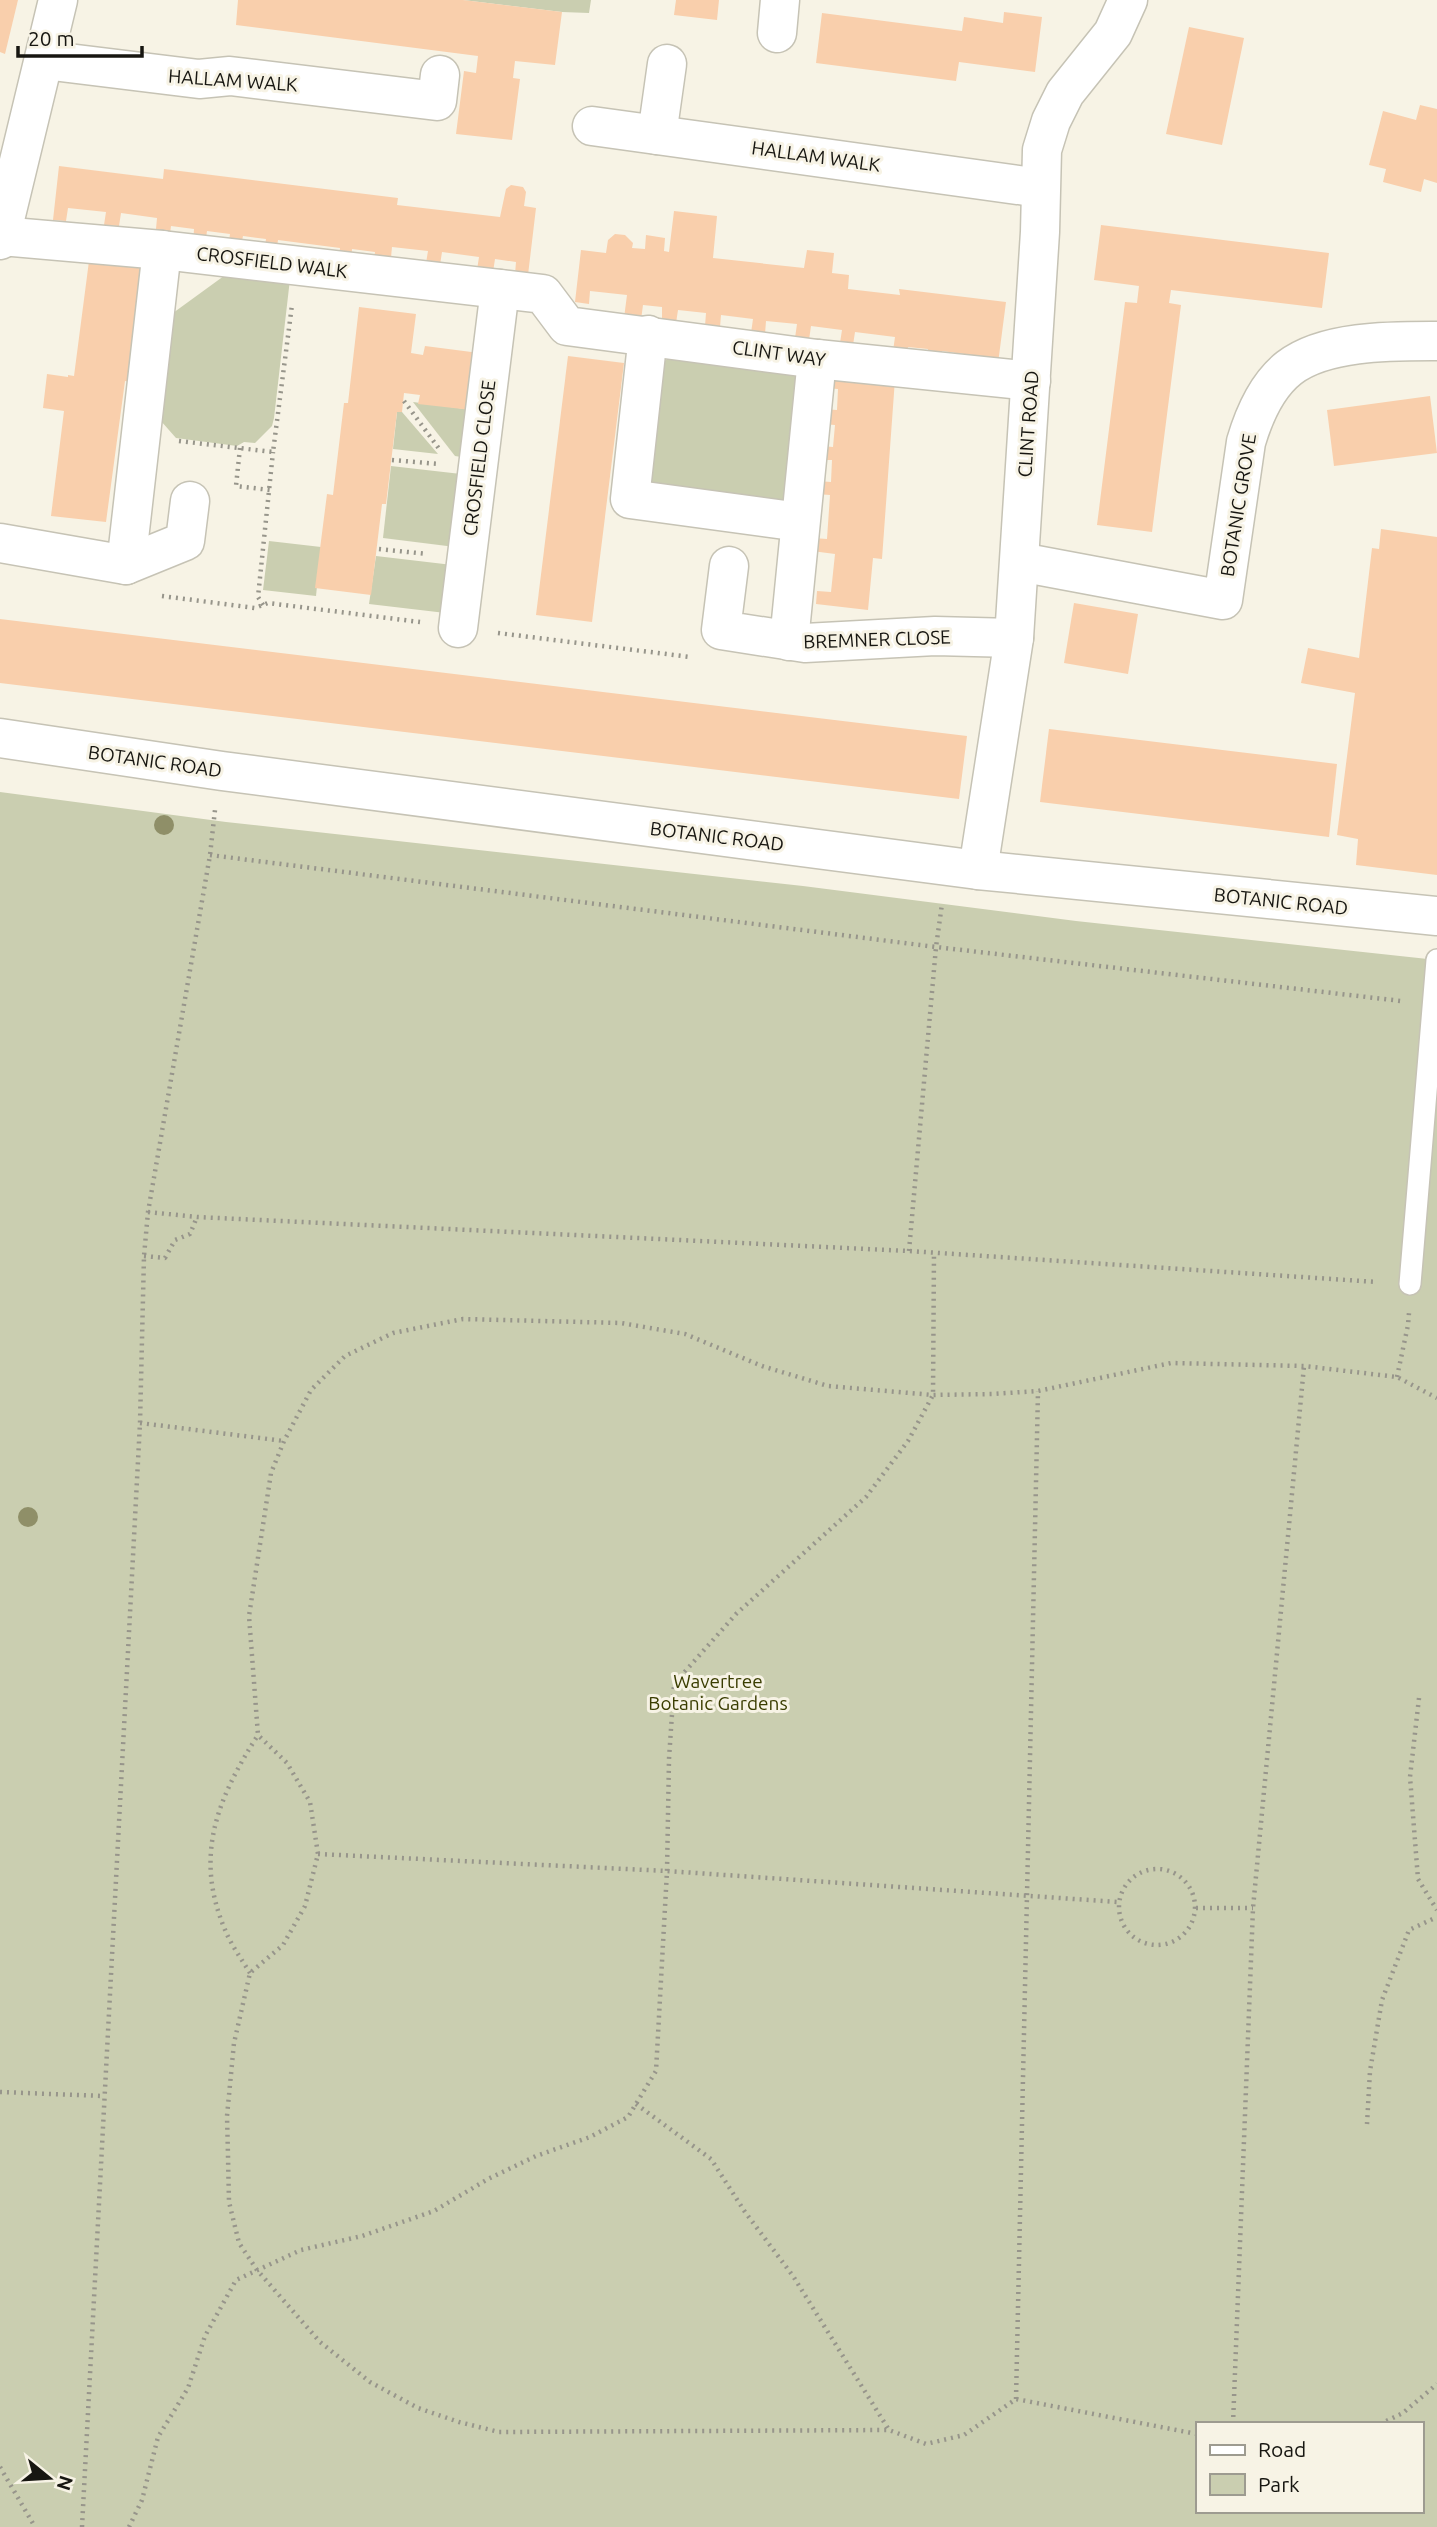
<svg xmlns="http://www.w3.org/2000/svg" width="1437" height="2527" font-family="Ubuntu,sans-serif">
<rect width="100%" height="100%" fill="#f7f3e5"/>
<!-- green -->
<g fill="#caceb0" fill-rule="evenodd">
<path d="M463,0H591L589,13L562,12Z"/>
<path d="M228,273L290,279L274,418L272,426L255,443L244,442L237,446L176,438L161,421L162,321Z"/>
<path d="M674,353L807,372L790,514L653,497L641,480L658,367Z"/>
<path d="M413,402L480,411L474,459L455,456Z"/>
<path d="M397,412H402L438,454L393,449Z"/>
<path d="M391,466L461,474L455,547L383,538Z"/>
<path d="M269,541L321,547L316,596L263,590Z"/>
<path d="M376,556L461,566L454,614L369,604Z"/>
<path d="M0,792L226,822L803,886L1076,921L1437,960V2527H0ZM1197,2424H1421V2511H1197Z"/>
</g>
<!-- building -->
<g fill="#f9cfac">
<path d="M0,0H18L5,54L0,52Z"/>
<path d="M238,0H463L562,12L555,65L515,61L513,78L520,79L512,140L456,134L464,71L476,73L478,56L236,25Z"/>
<path d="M676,0H719L717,20L674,15Z"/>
<path d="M1004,12L1042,17L1035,72L959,62L956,81L816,63L822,13L962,31L964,17L1003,23Z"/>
<path d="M1189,27L1244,38L1222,145L1166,134Z"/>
<path d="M1420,105L1437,109V183L1424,179L1421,192L1383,182L1386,169L1369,165L1383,111L1416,120Z"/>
<path d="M59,166L163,179L164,169L398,198L397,205L500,217L506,189L511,185L523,187L526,192L524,206L536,208L528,275L515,274L516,262L495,259L493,272L477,270L479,257L442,252L440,265L426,263L428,251L392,247L390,268L373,265L375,252L352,249L351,264L338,263L340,248L278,240L276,254L264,253L266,239L243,236L240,250L228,248L230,234L207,231L205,245L193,244L194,229L171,226L169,241L155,240L157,218L121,213L119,226L104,225L106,212L68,208L66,221L53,220Z"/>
<path d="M674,211L717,216L713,258L804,268L807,250L834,253L832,273L849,275L848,289L900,295L899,289L1006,302L997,371L984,369L986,357L942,351L940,365L926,364L928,349L908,347L906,360L892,358L895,337L855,332L853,345L840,343L842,330L811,326L809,340L795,338L797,324L766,321L765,334L751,333L753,319L721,315L720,327L705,326L706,313L678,310L676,323L662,321V307L643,305L641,320L624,318L627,295L590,291L589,304L575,302L581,250L606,253L608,240L615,234L625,235L633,243L632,248L645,249L646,235L665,238L664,251L669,252Z"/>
<path d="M1101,225L1329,253L1322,308L1171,290L1169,303L1181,305L1152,532L1097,525L1125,302L1137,303L1139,286L1094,280Z"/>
<path d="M89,261L144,267L131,382L125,381L106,522L51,516L64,411L43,408L47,374L68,377V375L74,376Z"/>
<path d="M359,307L416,314L411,353L423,355L425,346L487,354L480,411L418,404L420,395L404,393L402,412H397L386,504H382L371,595L315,588L327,494L333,495L344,403H348Z"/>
<path d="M568,356L624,363L592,622L536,615Z"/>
<path d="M825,375L895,379L882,559L873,558L868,610L816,604L817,591L831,592L835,554L812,551L813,538L827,539L830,495L817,494L818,481L831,482L832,460H819L821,446L833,447L835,425L822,424V409L837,410L838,389L825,388Z"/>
<path d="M1430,396L1437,453L1334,466L1327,410Z"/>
<path d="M1381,529L1437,537V875L1356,865L1358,839L1337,835L1355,693L1301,683L1308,648L1359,658L1372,548L1379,549Z"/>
<path d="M1074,603L1138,614L1128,674L1064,663Z"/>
<path d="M0,619L967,736L959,799L0,683Z"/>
<path d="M1049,729L1337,764L1329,837L1040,802Z"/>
</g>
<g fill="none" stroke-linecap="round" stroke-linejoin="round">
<!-- lane casing -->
<g stroke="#c6c3b5" stroke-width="24">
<path id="lane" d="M1410,1284L1437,960"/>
</g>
<!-- street casing -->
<g stroke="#c6c3b5" stroke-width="41">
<g id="street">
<path d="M777,33L780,0"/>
<path d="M44,60L199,79L230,76L437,101L440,75"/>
<path d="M592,126L1040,188"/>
<path d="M657,135L667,64"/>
<path d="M0,236L162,250L543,294L567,326L817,359L1031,381"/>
<path d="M0,240L58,0"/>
<path d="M648,335L630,499L800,522"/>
<path d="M0,543L126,565L185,541L190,501"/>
<path d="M1020,562L1223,600L1246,442C1254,415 1266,386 1289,368C1325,340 1393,341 1437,341"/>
<path d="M126,565L162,250"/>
<path d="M729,566L721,630L805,643L935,636L1014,638"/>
<path d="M458,628L500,289"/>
<path d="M789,641L817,359"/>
<path d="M0,738L222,771L978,870L1437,916"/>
<path d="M978,870L1014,638L1040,232L1042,150L1051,121L1065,93L1113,33L1128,0"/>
</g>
</g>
<!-- path -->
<g stroke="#97958b" stroke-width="4.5" stroke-dasharray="2 5" stroke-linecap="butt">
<path d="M404,401L440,450"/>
<path d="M179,441L273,452L292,305"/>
<path d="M240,448L236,486L270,490"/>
<path d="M392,460L439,464"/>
<path d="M379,549L427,554"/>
<path d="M162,596L255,608L268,603L420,622"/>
<path d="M263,605L258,597L273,452"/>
<path d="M498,633L690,657"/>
<path d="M210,855L936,947L1401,1001"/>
<path d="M148,1212L197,1217L909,1251L1377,1282"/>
<path d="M909,1251L936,947L942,904"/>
<path d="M144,1256L165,1258L175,1240L190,1234L197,1217"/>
<path d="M1397,1377L1408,1325L1409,1313"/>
<path d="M140,1423L284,1441"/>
<path d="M1419,1698L1410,1777L1418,1879L1437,1910"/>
<path d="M318,1854L667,1871L1118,1902"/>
<circle cx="1157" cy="1907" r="38"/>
<path d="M1196,1908H1253"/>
<path d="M250,1973C242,1960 232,1946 226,1932C193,1857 217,1799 258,1735"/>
<path d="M0,2092L103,2096"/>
<path d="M636,2104L711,2159L745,2212L793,2276L889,2430"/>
<path d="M1367,2124L1370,2071L1382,2000L1409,1930L1437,1917"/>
<path d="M1016,2399L1038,1391"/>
<path d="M1233,2424L1253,1908L1304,1366"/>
<path d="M1380,2424L1403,2413L1437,2384"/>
<path d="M1197,2434L1016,2399L964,2435L926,2444L889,2430L499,2432L459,2422L418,2408L370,2382L320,2342L257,2270L239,2243L229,2202L228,2156L227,2116L234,2043L250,1973L283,1945L305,1906L318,1854L310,1802L287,1763L258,1735L249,1616L271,1473L284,1441L311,1390L345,1356L393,1333L463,1319L621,1323L685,1334L762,1366L828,1386L933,1395L992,1394L1038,1391L1171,1363L1304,1366L1397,1377L1437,1398"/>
<path d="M0,2467L35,2527"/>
<path d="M82,2527L140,1423L144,1256L148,1212L210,855L215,810"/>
<path d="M129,2527L142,2500L158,2437L188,2388L205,2336L236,2280L301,2250L362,2236L434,2211L488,2179L536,2156L590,2137L628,2117L656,2071L667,1871L669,1759L674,1684L736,1614L866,1497L908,1441L933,1395L934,1253"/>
</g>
<!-- lane -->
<use href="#lane" stroke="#fff" stroke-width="21"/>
<!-- street -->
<use href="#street" stroke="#fff" stroke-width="38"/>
</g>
<!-- trees -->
<g fill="#8f8f68">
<circle cx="164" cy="825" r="10"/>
<circle cx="28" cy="1517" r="10"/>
</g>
<g text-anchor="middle" stroke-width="6" stroke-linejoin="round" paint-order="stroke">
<!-- street labels -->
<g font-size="19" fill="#171611" stroke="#f7f3e5">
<text transform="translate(233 80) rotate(4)" y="7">HALLAM WALK</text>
<text transform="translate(816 156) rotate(8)" y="7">HALLAM WALK</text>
<text transform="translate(272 262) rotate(7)" y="7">CROSFIELD WALK</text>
<text transform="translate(779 353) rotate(8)" y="7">CLINT WAY</text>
<text transform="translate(1028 424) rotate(-86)" y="7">CLINT ROAD</text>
<text transform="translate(479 458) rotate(-83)" y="7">CROSFIELD CLOSE</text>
<text transform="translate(1238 505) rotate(-81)" y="7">BOTANIC GROVE</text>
<text transform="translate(877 639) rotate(-2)" y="7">BREMNER CLOSE</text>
<text transform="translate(155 761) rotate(8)" y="7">BOTANIC ROAD</text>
<text transform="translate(717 836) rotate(7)" y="7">BOTANIC ROAD</text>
<text transform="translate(1281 901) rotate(6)" y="7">BOTANIC ROAD</text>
</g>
<!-- park labels -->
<g font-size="19" fill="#3a3d01" stroke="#f7f3e5">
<text x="718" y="1688">Wavertree<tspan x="718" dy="22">Botanic Gardens</tspan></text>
</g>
</g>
<!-- legend -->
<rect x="1196" y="2422" width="228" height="91" fill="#f7f3e5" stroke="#9d9b90" stroke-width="2"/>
<rect x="1210" y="2445" width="35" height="10" fill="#ffffff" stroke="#9d9b90" stroke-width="2"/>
<text x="1258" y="2457" font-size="21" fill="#171611">Road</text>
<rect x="1210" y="2474" width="35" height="21" fill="#caceb0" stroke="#9d9b90" stroke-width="2"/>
<text x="1258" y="2492" font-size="21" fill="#171611">Park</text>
<!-- north arrow -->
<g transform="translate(49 2478) rotate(108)" stroke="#f7f3e5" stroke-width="5" paint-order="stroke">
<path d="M0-5L12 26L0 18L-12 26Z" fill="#171611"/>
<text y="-10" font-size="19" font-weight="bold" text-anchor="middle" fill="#171611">N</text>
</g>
<!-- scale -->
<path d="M18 46v10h124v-10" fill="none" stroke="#171611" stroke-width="3.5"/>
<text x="28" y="46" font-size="21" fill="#171611" stroke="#f7f3e5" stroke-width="5" paint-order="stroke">20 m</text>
</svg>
